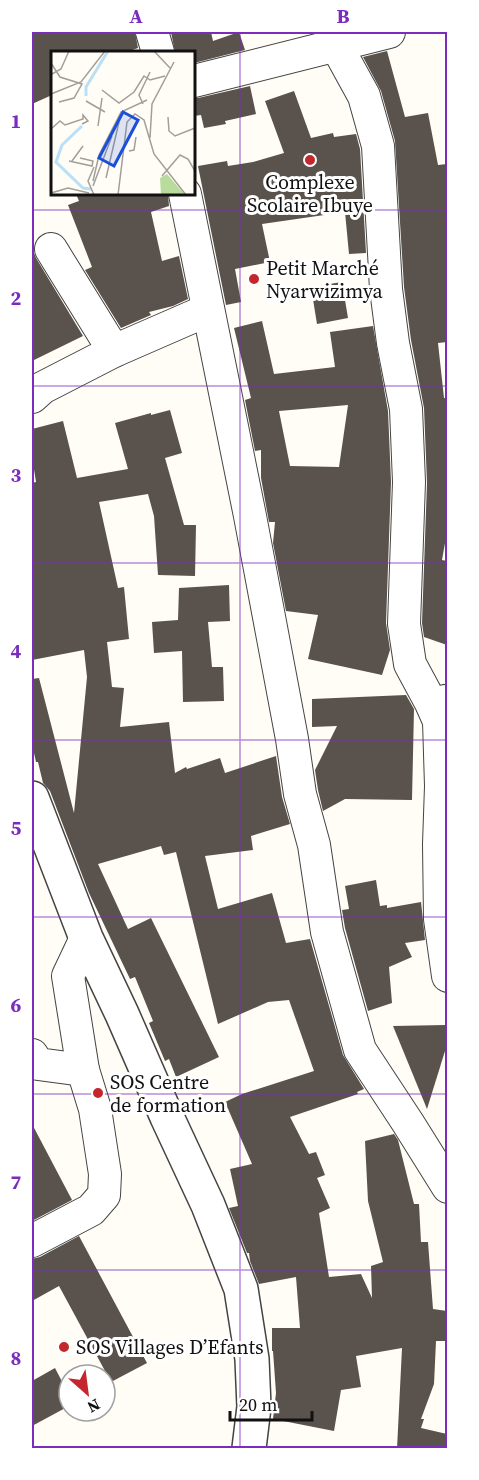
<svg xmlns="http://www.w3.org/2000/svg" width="479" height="1480" font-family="'Source Serif 4',serif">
<rect width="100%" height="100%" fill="#fffdf5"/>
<!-- building -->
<g fill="#5a524d" fill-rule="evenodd">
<path d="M32,32H135L138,48L126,52H52V95L32,104Z"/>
<path d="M171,32H211L213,41L239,32L245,50L194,63V52H175Z"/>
<path d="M387,51L405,117L428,113L438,165L447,164V342L438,343L444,398H447V532L442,560L447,561V645L424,637L422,623L427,483L424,408L411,340L404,287L395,141L381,91L363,57Z"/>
<path d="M250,86L256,114L225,121L226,124L204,128L201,115L194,116V98H198Z"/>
<path d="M294,91L311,138L333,133L334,137L356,134L360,149L366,253L349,254L345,212L262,224L270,262L235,269L241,302L226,305L198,166L227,161L228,166L253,162L284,153L265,101Z"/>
<path d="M76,194H168L169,206L151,212L162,261L179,256L188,299L173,306L149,312L151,315L121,328L85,270L92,267L68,205L79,201Z"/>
<path d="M32,238L34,244L33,250L36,258L83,336L32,361Z"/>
<path d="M342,282L348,318L317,324L311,287Z"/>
<path d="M262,321L274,374L335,367L330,332L373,326L388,411L391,482L386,623L390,650L382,675L308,659L318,615L286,611L273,543L275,522H269L261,478V450L255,451L245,400L251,398L234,328ZM348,405L339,467L290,466L279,411Z"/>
<path d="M170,410L182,453L165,458L184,525H196L195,576L158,575L154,516L148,494L99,502L118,588L124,587L129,639L107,642L112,687L124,688L120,727L169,722L175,773L186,767L187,769L220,758L225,773L276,756L282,797L290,824L251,836L253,850L205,856L218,909L272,893L286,943L310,939L343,1055L364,1089L357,1092L358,1094L290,1117L309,1154L316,1152L325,1175L317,1178L330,1208L319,1213L329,1277L361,1274L372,1298L371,1266L383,1262L368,1201L365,1141L394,1134L398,1140L414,1204H419L421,1242H428L433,1309L447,1311V1341H436L434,1384L421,1419H424L421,1428L447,1434V1449H397L402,1348L356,1356L361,1387L341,1390L334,1431L273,1419L276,1393L273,1351H272V1328H300L296,1277L259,1284L250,1261L249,1253H247L229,1208L238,1206L230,1169L252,1164L225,1102L242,1094L314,1071L289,1000L268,1002L218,1024L176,852L164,855L161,846L98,864L128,929L151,918L219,1057L176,1077L169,1059L165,1061L149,1023L153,1021L135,977L130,979L89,893L50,791L43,783L38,762H36L32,744V679L39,678L74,813L87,677L84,650L32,660V483L36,482L32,457V429L63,421L77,478L128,469L115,423L151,413V415Z"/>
<path d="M229,585L230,621L208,622L212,667H223L224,701L183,702L182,651L154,653L152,622L178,620L179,588Z"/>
<path d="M406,695L414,709L412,800L345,799L323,811L318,790L315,770L337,726L312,727V699Z"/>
<path d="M376,880L380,906L387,905V908L421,902L425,940L405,943L412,957L389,967L392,1003L368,1011L345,928L342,910L349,909L345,886Z"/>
<path d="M445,1025V1051L427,1109L393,1026Z"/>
<path d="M32,1124L72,1200L32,1221Z"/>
<path d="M79,1236L147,1363L111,1382L59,1286L32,1301V1259L40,1257Z"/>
<path d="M55,1368L69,1395V1406L32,1426V1381Z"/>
</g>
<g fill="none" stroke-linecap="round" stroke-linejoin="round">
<!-- minor casing -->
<g stroke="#444" stroke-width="34">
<g id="minor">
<path d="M152,32L158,52"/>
<path d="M331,32L336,45L364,96L378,146L386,289L393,343L406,409L409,482L404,624L410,664L431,703L439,721"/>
<path d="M194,81L389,32"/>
<path d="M185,194L250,516L292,739L300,794L314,845L327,932L360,1050L408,1123L448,1187"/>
<path d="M51,249L114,351"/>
<path d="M32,397L42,388L114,351L208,310"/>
<path d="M445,701L439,721L441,786L439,844L440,919L448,976"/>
<path d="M32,1055L38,1064L83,1070L68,976L86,938"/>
<path d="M32,1241L91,1210L104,1195L105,1174L95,1109L83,1070"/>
</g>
</g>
<!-- tertiary casing -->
<g stroke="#444" stroke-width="36">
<path id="tertiary" d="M32,798L86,938L122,1014L167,1117L208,1205L241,1289L252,1359L254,1407L249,1448"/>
</g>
<!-- minor -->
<use href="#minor" stroke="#fff" stroke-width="32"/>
<!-- tertiary -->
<use href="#tertiary" stroke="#fff" stroke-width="33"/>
</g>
<!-- grid -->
<path fill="none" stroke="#7b2cbf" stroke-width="1.5" stroke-opacity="0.55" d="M240,32V1448M32,210H448M32,386H448M32,563H448M32,740H448M32,917H448M32,1094H448M32,1270H448"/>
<!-- markers -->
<g fill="#c4262e" stroke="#fff" stroke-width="2">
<circle cx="310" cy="160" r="6"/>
<circle cx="254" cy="279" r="6"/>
<circle cx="98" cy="1093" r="6"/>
<circle cx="64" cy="1347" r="6"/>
</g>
<g text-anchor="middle" stroke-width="6" stroke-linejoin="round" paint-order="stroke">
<!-- poi labels -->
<g font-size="20" fill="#111" stroke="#fff" text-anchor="start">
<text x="310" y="189" text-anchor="middle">Complexe<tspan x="310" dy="23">Scolaire Ibuye</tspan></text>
<text x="266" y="275">Petit Marché<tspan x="266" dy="23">Nyarwizimya</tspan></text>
<text x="110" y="1089">SOS Centre<tspan x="110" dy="23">de formation</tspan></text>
<text x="76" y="1354">SOS Villages D’Efants</text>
</g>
</g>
<!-- overview -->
<g transform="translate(51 51)">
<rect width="144" height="144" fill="#fffdf5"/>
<path d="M116,123L134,144H110L109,127Z" fill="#b9dc9c"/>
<path fill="none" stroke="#b9e0f7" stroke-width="3" d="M35,45V36L57,0M31,75L11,94L5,111L32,137L40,138"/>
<path fill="none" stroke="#a09f9a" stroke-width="1.5" d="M103,0L119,17M0,12L9,26L31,33L23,47L8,51M1,23L10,18L18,0M51,39L68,52L83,41L93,25L99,29L114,25M0,43L30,31L54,0M35,50L54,61M92,53L88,44L99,21M117,66L118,80L124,85L144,77M47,75L51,47M0,78L9,70L14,74L32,68V64L37,70L31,73M99,87L101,53L123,11M78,100L83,99L85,86M18,110L41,115L42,110L29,107M21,110L32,95M111,125L129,104L137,108L144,120M55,127L68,71M42,130L48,104L70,61L96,49M42,135L61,85M0,142L17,137L38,142M43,144L37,130L43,116M67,144L76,71L84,63L93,69L103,103L135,144"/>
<path fill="#1d4ed8" fill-opacity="0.15" stroke="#1d4ed8" stroke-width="3" d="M72,61L87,69L63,115L48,107Z"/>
<rect width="144" height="144" fill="none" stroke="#111" stroke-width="3"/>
</g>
<!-- border -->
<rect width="479" height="1480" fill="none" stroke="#ffffff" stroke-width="66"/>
<!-- north arrow -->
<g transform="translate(87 1393) rotate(152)"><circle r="28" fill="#ffffff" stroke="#a0a0a0" stroke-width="1.5"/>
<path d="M0-4.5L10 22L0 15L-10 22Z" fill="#c4262e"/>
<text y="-9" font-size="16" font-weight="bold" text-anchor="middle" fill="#111111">N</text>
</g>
<!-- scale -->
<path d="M230 1411v9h82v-9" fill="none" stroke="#111111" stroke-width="3"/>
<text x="239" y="1411" font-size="18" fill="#111111" stroke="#ffffff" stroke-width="4.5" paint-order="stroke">20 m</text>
<rect x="33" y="33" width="413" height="1414" fill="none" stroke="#7b2cbf" stroke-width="2"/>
<g font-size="20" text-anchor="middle" font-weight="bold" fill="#7b2cbf">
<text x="136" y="23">A</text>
<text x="343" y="23">B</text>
<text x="16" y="128">1</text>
<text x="16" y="305">2</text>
<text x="16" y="482">3</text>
<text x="16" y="658">4</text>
<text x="16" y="835">5</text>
<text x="16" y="1012">6</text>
<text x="16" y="1189">7</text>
<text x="16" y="1365">8</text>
</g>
</svg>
